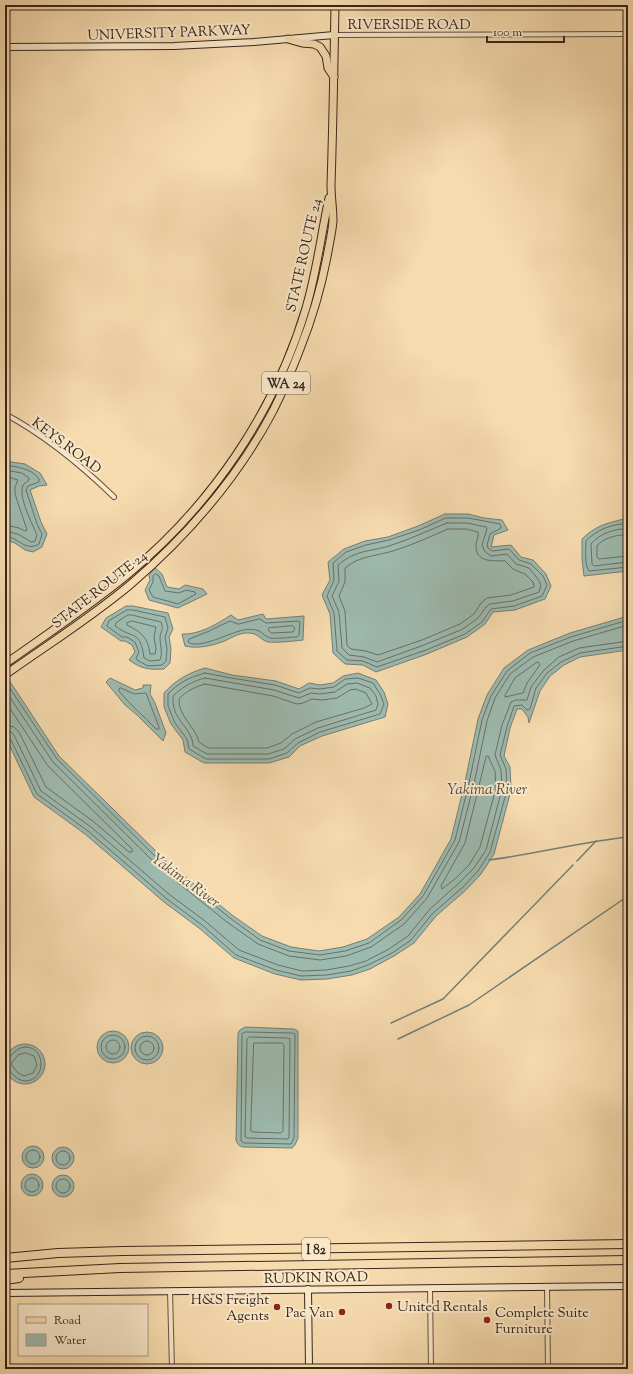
<svg xmlns="http://www.w3.org/2000/svg" width="633" height="1374" font-family="'Sorts Mill Goudy',serif">
<rect width="100%" height="100%" fill="#f6dbae"/>
<filter id="stains"><feTurbulence type="fractalNoise" baseFrequency=".005" numOctaves="4"/><feColorMatrix values="0 0 0 0 .2 0 0 0 0 .09 0 0 0 0 .02 0 0 0 .5 -.17"/></filter>
<radialGradient id="worn" r=".72"><stop offset=".6" stop-color="#630" stop-opacity="0"/><stop offset="1" stop-color="#630" stop-opacity=".3"/></radialGradient>
<!-- water -->
<g fill="#9dbab0" stroke="#757e75">
<path d="M5,461L25,464L40,473L47,485L39,486L30,490L41,522L47,534L42,547L33,552L25,550L15,543L5,540Z"/>
<path d="M445,514H468L484,518L502,520L508,530L494,535L491,547L511,545L521,557L533,560L546,574L551,586L545,599L515,610L493,612L485,624L467,637L427,654L376,672L363,665L345,664L333,653L330,614L322,595L330,580L328,562L344,549L365,541L388,537L418,526Z"/>
<path d="M624,519L628,520V571L584,576L582,559V539C595,526 607,523 624,519Z"/>
<path d="M155,568L162,574L167,587L179,589L185,585L203,589L207,594L178,608L149,600L145,590L150,580L149,575Z"/>
<path d="M126,606H133L168,613L173,629L169,637L171,649L170,663L164,669C150,670 141,669 129,660L135,652L132,645L125,641H121L101,627L106,618Z"/>
<path d="M263,614L266,619L304,616L303,640C295,641 276,643 268,642C260,640 258,632 246,633C236,634 230,639 222,642C211,646 197,649 185,646L182,634C199,635 217,624 231,615L238,620Z"/>
<path d="M628,616V650L580,657L564,665L550,676L540,691L529,723L528,717L522,709H517L510,728L504,756L510,767L511,790L494,854L481,874L466,890L436,916L414,943L394,956L370,969L352,975L327,979L301,980L275,974L234,958L199,928L164,902L85,834L34,797L5,736V674L59,756L167,862L232,915L262,936L291,947L319,951L343,947L367,939L399,917L420,894L451,839L465,782L478,719L487,695L504,668L528,650L570,633Z"/>
<path d="M205,668L232,675L276,681L299,689L309,683L320,685L333,683L343,676L358,673L376,680L384,692L388,704L385,717L322,736L300,746L289,757L269,763H204L185,752L183,740L171,724L164,707V693C176,680 188,673 205,668Z"/>
<path d="M110,678L135,690L143,688V685H151L150,694L155,703L166,733L163,741L137,715L125,705L106,682Z"/>
<path d="M245,1027L294,1029L298,1031V1138L295,1145L292,1148L243,1147C239,1146 237,1144 236,1140L238,1033L240,1030Z"/>
<circle cx="113" cy="1047" r="16"/>
<circle cx="147" cy="1048" r="16"/>
<circle cx="25" cy="1064" r="20"/>
<circle cx="33" cy="1157" r="11"/>
<circle cx="63" cy="1158" r="11"/>
<circle cx="32" cy="1185" r="11"/>
<circle cx="63" cy="1186" r="11"/>
</g>
<g fill="none" stroke-linecap="round" stroke-linejoin="round">
<!-- shore -->
<g stroke="#6a7066" stroke-width="1">
<path d="M5,465C16,467 32,468 39,479V482L28,486L26,490L37,524L42,534L39,544C25,552 20,538 5,536"/>
<path d="M5,470L22,473L29,478V480L23,485C18,497 32,523 37,535L35,541L31,542L18,534L5,531"/>
<path d="M5,476L18,480L15,487V494L27,530L25,531L19,528L5,525"/>
<path d="M446,518H468L500,524L501,528L490,534L487,545L488,548L492,551L509,549L519,560L531,564L543,576L547,585L542,596L514,606L491,609L482,622L465,634L426,650L377,667L363,661L347,660L337,651L334,613L327,596L334,580L333,563L346,552L366,545L389,540L419,530Z"/>
<path d="M447,523H467L486,527L487,529L482,545L485,552L491,556L507,554L516,564L529,568L538,579L541,585L539,592L513,601L490,604L486,607L478,618L463,629L424,645L377,662L364,657L349,655L342,648L339,612L332,596L339,581L338,565C357,549 371,552 392,545C411,539 429,530 447,523Z"/>
<path d="M628,524C613,523 596,530 586,541C586,550 584,564 589,571L628,567"/>
<path d="M448,529H466L478,532C479,536 477,540 476,544C475,564 493,560 505,561L513,569L525,574L533,582L534,587L511,595L487,598L481,603L474,614L460,624L422,640L378,655L366,651L351,649L347,645L345,611L339,596L345,582V568C359,556 376,556 393,551C412,545 430,537 448,529Z"/>
<path d="M628,529C615,528 599,534 591,544L592,564L594,566L628,562"/>
<path d="M628,535C618,534 603,538 597,546V557L599,559L628,556"/>
<path d="M156,574L159,576L165,591L179,593L186,590L195,592L196,594L178,604L153,597L149,590L153,582V576Z"/>
<path d="M127,610H133L165,617L168,628L165,637L167,649L166,661L162,665L148,666L137,660L136,658L139,652L135,642L127,637H122L107,626L109,621Z"/>
<path d="M128,615H132L161,622C164,630 161,630 160,637C160,646 163,652 160,660L150,661L144,658C140,629 134,640 115,626L116,623Z"/>
<path d="M260,619L266,623L299,621L300,622L299,635L297,637C290,637 277,639 270,638C266,637 263,633 259,631C255,629 248,629 244,630C230,632 200,650 188,642L189,639L207,632L230,621L238,624Z"/>
<path d="M132,621L156,627L154,637L156,649L155,654H150C148,637 141,632 127,625V623Z"/>
<path d="M293,626L295,628L293,632L271,633L268,630L269,628Z"/>
<path d="M538,662L540,665L527,683L523,693L505,697V695L515,678Z"/>
<path d="M205,673L231,678L275,685L299,693L310,688L320,689L334,687L345,679L358,678L373,683L380,694L384,704L380,714L320,732L298,743L287,753L269,759H206L189,749L187,739L175,723L168,706V694C178,683 190,677 205,673Z"/>
<path d="M205,678L274,690L299,698L311,693L320,694L335,692L347,684L357,683L370,688L376,696L378,704L376,710L318,728L295,739L284,749L268,754H207L193,746C193,743 192,739 191,737C184,721 172,718 173,696C182,687 193,681 205,678Z"/>
<path d="M5,681L57,759L164,865L230,918L260,940L289,951L320,955L345,951L369,943L401,920L423,896L455,840L469,783L482,720L491,696L507,671L530,653L571,637L628,620"/>
<path d="M205,684L273,696L297,704L303,703L312,699L322,700L337,698L350,690L356,689L366,693L372,704L364,708L316,722L292,734L281,743L267,748H208L199,742C195,726 178,716 179,699C186,691 195,687 205,684Z"/>
<path d="M121,688L134,694L146,693L159,727V729H156C144,716 130,705 119,691V689Z"/>
<path d="M5,690L53,762L161,869L227,922L258,944L289,956L320,960L346,956L371,947L404,924L427,898L459,842L474,784L487,721L495,698L510,674L533,657L573,641L628,625"/>
<path d="M5,701L48,766L132,849V852H129L94,822L46,787L19,732L14,727L5,725"/>
<path d="M5,731H10L14,735L41,791L91,827L170,895L205,921L239,950L278,965L302,971L326,970L349,966L366,961L389,949L408,936L430,909L459,883L474,868L486,850L502,789L501,770L495,755L502,725L511,702L516,700H527L531,687L543,671L559,657L579,648L628,641"/>
<path d="M5,736L10,738L37,794L88,831L167,899L202,925L236,955L276,970L301,976L327,975L351,971L368,965L392,953L411,940L433,913L463,887L478,871L490,852L507,790L506,769L500,755L507,727L514,706L522,705L527,710L530,709L536,688L547,673L561,662L580,653L628,646"/>
<path d="M488,756L495,771L496,788L480,847L469,865L455,879L442,889L441,886L465,843L486,757Z"/>
<path d="M246,1032L293,1033L295,1034L294,1138L291,1144L244,1143L241,1141L242,1034Z"/>
<circle cx="113" cy="1047" r="12"/>
<circle cx="147" cy="1048" r="12"/>
<path d="M249,1037L288,1038L290,1039L289,1137L288,1139L247,1138L245,1137L247,1039Z"/>
<circle cx="113" cy="1047" r="7"/>
<circle cx="147" cy="1048" r="7"/>
<path d="M254,1043H282L284,1045L283,1131L281,1133L253,1132L251,1131Z"/>
<path d="M26,1053L34,1056L37,1065L33,1073L24,1076L18,1073L11,1064L18,1055Z"/>
<path d="M5,1059C13,1058 14,1047 26,1047C46,1048 46,1080 26,1081C14,1081 13,1070 5,1069"/>
<circle cx="33" cy="1157" r="7"/>
<circle cx="63" cy="1158" r="7"/>
<circle cx="32" cy="1185" r="7"/>
<circle cx="63" cy="1186" r="7"/>
</g>
<!-- stream -->
<g stroke="#757e75" stroke-width="1.5">
<path d="M489,860C536,854 581,842 628,837"/>
<path d="M577,861L596,841"/>
<path d="M391,1023L443,999L573,865"/>
<path d="M398,1039L469,1005L628,896"/>
</g>
<!-- street casing -->
<g stroke="#685240" stroke-width="6">
<g id="street">
<path d="M334,35L628,34"/>
<path d="M5,414C46,436 81,465 114,497"/>
<path d="M547,1287L548,1369"/>
<path d="M430,1288L431,1369"/>
<path d="M170,1291L172,1369"/>
</g>
</g>
<!-- secondary casing -->
<g stroke="#38251c" stroke-width="8">
<g id="secondary">
<path d="M5,47L174,46L254,42L334,35"/>
<path d="M308,1289L309,1369"/>
<path d="M5,1293L628,1286"/>
</g>
</g>
<!-- primary casing -->
<g stroke="#38251c" stroke-width="9">
<g id="primary">
<path d="M288,39L302,43L314,44L320,47L326,56L328,68L334,77"/>
<path d="M5,664C46,635 88,607 127,575C211,506 275,412 306,308C317,271 321,235 329,198"/>
<path d="M5,675C47,645 92,617 131,584C188,535 238,477 273,411C283,391 292,370 300,349C312,319 321,288 327,257C329,245 332,233 333,221C333,209 331,197 331,185C333,125 334,65 335,5"/>
</g>
</g>
<!-- highway casing -->
<g stroke="#38251c" stroke-width="10">
<g id="highway">
<path d="M5,1258L58,1253L123,1251L628,1244"/>
<path d="M5,1274L120,1268L628,1260"/>
<path d="M5,1280L19,1278"/>
</g>
</g>
<!-- street -->
<use href="#street" stroke="#f9e8ca" stroke-width="4"/>
<!-- secondary -->
<use href="#secondary" stroke="#f9e8ca" stroke-width="6"/>
<!-- primary -->
<use href="#primary" stroke="#f6dbae" stroke-width="7"/>
<!-- highway -->
<use href="#highway" stroke="#f6dbae" stroke-width="8"/>
</g>
<!-- markers -->
<g fill="#8f2418" stroke="#f9e8ca" stroke-width="1.5">
<circle cx="389" cy="1306" r="4"/>
<circle cx="277" cy="1307" r="4"/>
<circle cx="342" cy="1312" r="4"/>
<circle cx="487" cy="1320" r="4"/>
</g>
<g text-anchor="middle" stroke-width="4" stroke-linejoin="round" paint-order="stroke">
<!-- shield labels -->
<g fill="#f9e8ca" stroke="#726050" stroke-width="1">
<rect x="262" y="372" width="48" height="22" rx="3"/>
<rect x="302" y="1238" width="28" height="22" rx="3"/>
</g>
<g font-size="13" font-weight="bold" fill="#38251c">
<text x="286" y="388">WA 24</text>
<text x="316" y="1254">I 82</text>
</g>
<!-- street labels -->
<g font-size="14" fill="#38251c" stroke="#f9e8ca">
<text x="409" y="29">RIVERSIDE ROAD</text>
<text transform="translate(169 32) rotate(-2)" y="5">UNIVERSITY PARKWAY</text>
<text transform="translate(303 255) rotate(-77)" y="5">STATE ROUTE 24</text>
<text transform="translate(67 445) rotate(37)" y="5">KEYS ROAD</text>
<text transform="translate(99 589) rotate(-38)" y="5">STATE ROUTE 24</text>
<text transform="translate(316 1277) rotate(-1)" y="5">RUDKIN ROAD</text>
</g>
<!-- poi labels -->
<g font-size="14" fill="#38251c" stroke="#f9e8ca" text-anchor="end">
<text x="269" y="1304">H&amp;S Freight<tspan x="269" dy="16">Agents</tspan></text>
<text x="397" y="1311" text-anchor="start">United Rentals</text>
<text x="334" y="1317">Pac Van</text>
<text x="495" y="1317" text-anchor="start">Complete Suite<tspan x="495" dy="16">Furniture</tspan></text>
</g>
<!-- water labels -->
<g font-size="15" font-style="italic" fill="#514a41" stroke="#f9e8ca">
<text x="487" y="794">Yakima River</text>
<text transform="translate(186 880) rotate(36)" y="5">Yakima River</text>
</g>
</g>
<!-- margin -->
<rect width="633" height="1374" fill="none" stroke="#f6dbae" stroke-width="20"/>
<rect x="6" y="6" width="621" height="1362" fill="none" stroke="#38251c" stroke-width="2"/>
<rect x="10" y="10" width="613" height="1354" fill="none" stroke="#38251c"/>
<!-- legend -->
<rect x="18" y="1304" width="130" height="52" fill="#f9e8ca" stroke="#ac9a84"/>
<rect x="26" y="1317" width="20" height="6" fill="#f6dbae" stroke="#ac9a84"/>
<text x="54" y="1324" font-size="12" fill="#38251c">Road</text>
<rect x="26" y="1334" width="20" height="12" fill="#9dbab0" stroke="#ac9a84"/>
<text x="54" y="1344" font-size="12" fill="#38251c">Water</text>
<!-- scale -->
<path d="M487 36v6h77v-6" fill="none" stroke="#38251c" stroke-width="2"/>
<text x="493" y="36" font-size="12" fill="#38251c" stroke="#f9e8ca" stroke-width="3" paint-order="stroke">100 m</text>
<rect width="100%" height="100%" filter="url(#stains)"/>
<rect width="100%" height="100%" fill="url(#worn)"/>
</svg>
